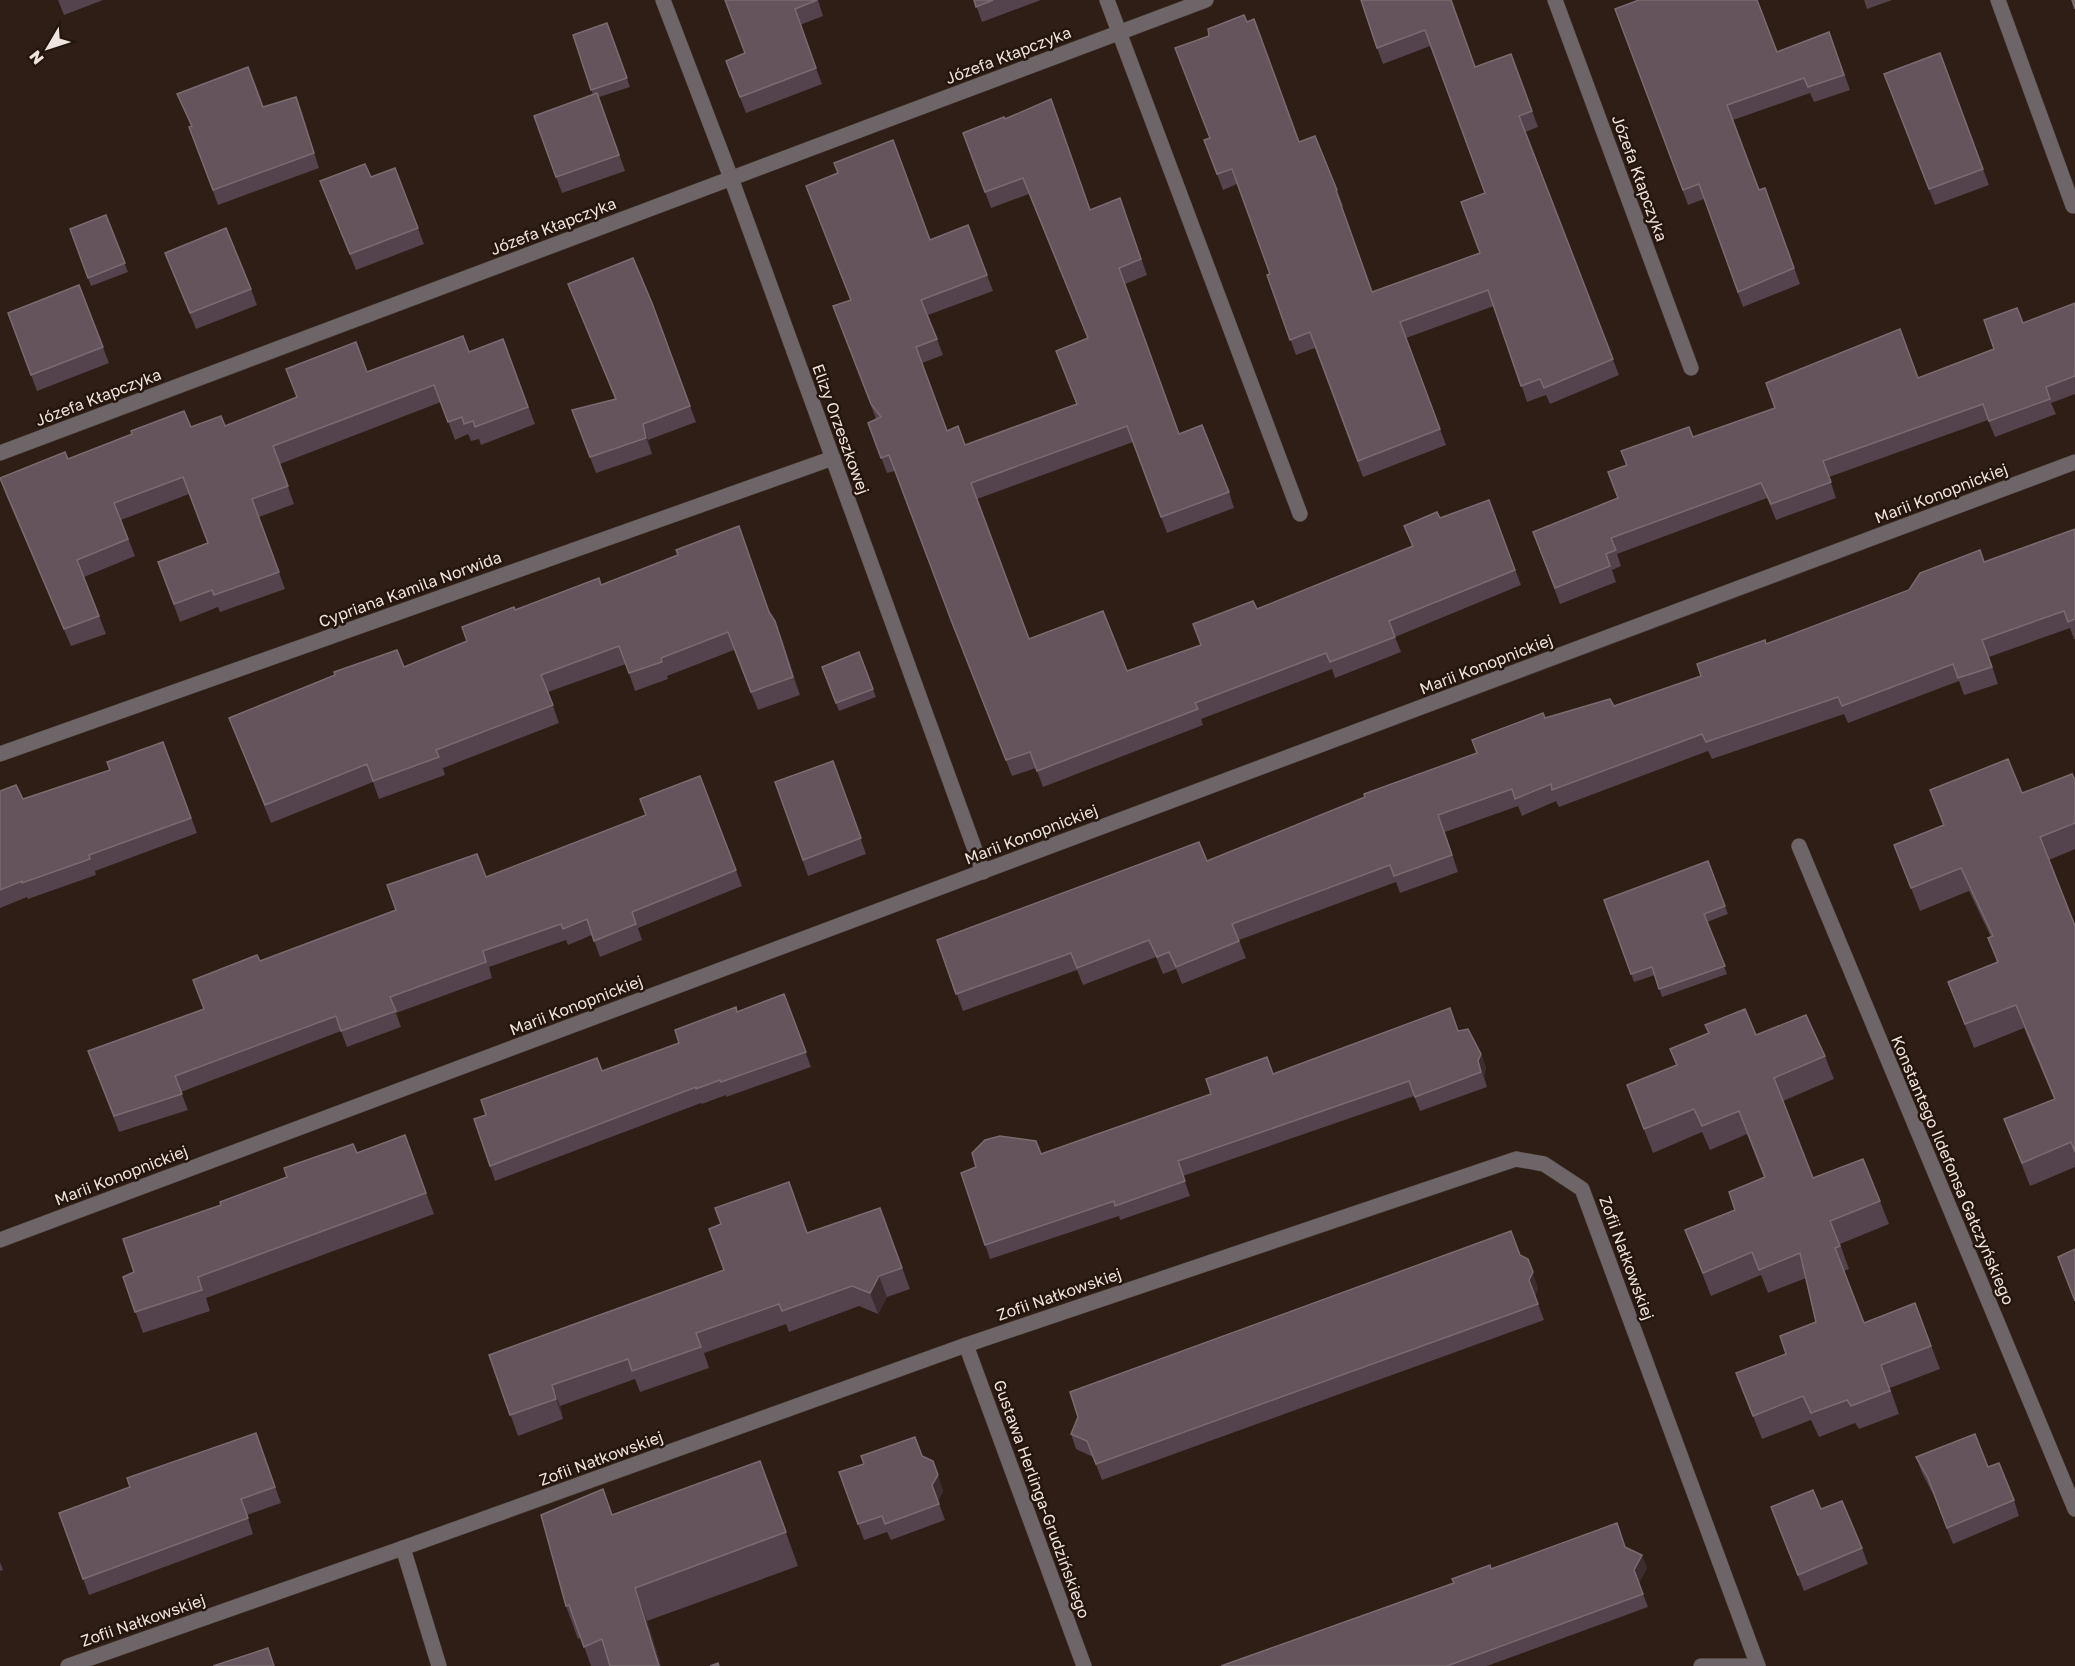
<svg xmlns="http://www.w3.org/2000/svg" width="2075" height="1666" font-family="'Golos Text',sans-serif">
<rect width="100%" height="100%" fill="#2e1e16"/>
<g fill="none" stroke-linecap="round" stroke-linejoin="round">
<!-- street casing -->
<g stroke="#493a32" stroke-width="16">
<g id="street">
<path d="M663,0L731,178L983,872"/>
<path d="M1107,0L1300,514"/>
<path d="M1555,0L1691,368"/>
<path d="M1998,0L2073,206"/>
<path d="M0,453L1206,0"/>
<path d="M0,754L833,458"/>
<path d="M1799,846L2075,1509"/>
<path d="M0,1240L2075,462"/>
<path d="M966,1345L1084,1666"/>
<path d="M403,1548L439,1666"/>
<path d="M68,1666L403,1548L966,1345L1516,1159L1544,1164L1582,1189L1758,1666"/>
<path d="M1701,1666H1758"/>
</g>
</g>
<!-- street -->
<use href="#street" stroke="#6e6568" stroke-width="15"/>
</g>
<!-- wall -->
<g fill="#54434c">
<path d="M58,0H103L64,15Z"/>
<path d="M725,0H818L823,16L800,25L822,84L746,113L726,61L745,53Z"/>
<path d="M974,0H1041L982,22Z"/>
<path d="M1451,0L1475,67L1511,54L1538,127L1525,132L1619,375L1550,404L1546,395L1527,402L1494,306L1406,338L1446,445L1363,477L1315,348L1296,355L1267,275L1270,274L1237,184L1223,190L1204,140L1299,142L1337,190L1343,206L1341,207L1372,292L1480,253L1485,193L1430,46L1383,64L1377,48Z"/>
<path d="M1864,0H1892L1867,9Z"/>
<path d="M1615,9L1777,52L1829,32L1850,90L1814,102L1810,93L1733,120L1759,190L1765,188L1800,284L1743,307L1704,199L1688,205Z"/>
<path d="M607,23L630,87L599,97L625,171L562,193L534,116L593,95L573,35Z"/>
<path d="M1940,53L1989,185L1935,205L1890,90Z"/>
<path d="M177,94L263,107L296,97L319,168L218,205L189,127L191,126Z"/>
<path d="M963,133L1090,210L1120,198L1147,275L1125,284L1179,434L1229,492L1234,508L1167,533L1133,442L977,499L1029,639L1127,671L1201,645L1257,609L1412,547L1404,526L1440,518L1489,500L1521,585L1395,637L1401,652L1335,678L1332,669L1201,719L1203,725L1043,787L1036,768L1012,776L957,636L895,471L887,473L868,423L876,419L833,306L851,300L806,186L930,240L968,225L993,291L928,315L943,355L922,363L947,431L965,445L1077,404L1056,351L1088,338L1029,194L991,208Z"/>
<path d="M395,168L424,244L356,270L320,181L371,177Z"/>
<path d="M106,215L128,272L91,286L70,229Z"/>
<path d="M165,253L251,289L257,305L196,329Z"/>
<path d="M568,284L652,303L696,422L648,440L652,454L596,473L572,410L615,399Z"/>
<path d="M79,285L109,363L37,391L8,313Z"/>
<path d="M2075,303V394L2051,403L2056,414L1995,437L1988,420L1829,477L1836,498L1776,520L1767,498L1617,554L1621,566L1612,570L1616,582L1560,604L1533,532L1618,498L1626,466L1621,451L1693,437L1918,378L1994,349L2023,323Z"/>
<path d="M503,339L535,424L481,445L479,439L471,441L468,434L455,440L441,402L280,464L294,504L259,517L285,589L220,612L218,607L180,622L158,562L208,543L189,494L121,520L135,556L84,577L106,634L71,646L6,495L0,478L191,427L225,426L367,372L469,352Z"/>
<path d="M2075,529V639H2074L2070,628L1989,657L1998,684L1964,695L1959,681L1848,723L1844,714L1712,759L1708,751L1559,807L1556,801L1522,816L1518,806L1445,832L1458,872L1400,893L1396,882L1239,940L1246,958L1182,984L1176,969L1163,974L1156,957L1083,985L1077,970L963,1011L937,940L1207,861L1477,753L1545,718L1614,706L1701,676L1766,644L1984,562Z"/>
<path d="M601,585L769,613L782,639L800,695L758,710L734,650L667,676L668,679L635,691L626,664L548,692L559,723L443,768L445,775L379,799L373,782L271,823L229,718L404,667L467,641L515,610Z"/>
<path d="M859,652L876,697L839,711L822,667Z"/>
<path d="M163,742L197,833L95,871L96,875L28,899L27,897L0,908V791L23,799L110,770Z"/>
<path d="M833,761L866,854L808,876L775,782Z"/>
<path d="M700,776L742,886L638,928L642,940L600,957L592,935L568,945L566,940L489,967L492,978L396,1013L401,1027L347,1047L341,1031L181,1092L188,1110L119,1132L88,1051L204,1009L486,877L646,815Z"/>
<path d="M2075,780V849L2049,860L2075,926V1167L2030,1186L2004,1119L2054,1099L2024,1028L1974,1048L1948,982L1997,962L1991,937L1969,891L1920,911L1894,845L1943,825L1930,790L2022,793Z"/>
<path d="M1708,861L1728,914L1707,922L1727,974L1662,997L1655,975L1634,982L1604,900Z"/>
<path d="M784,994L811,1067L726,1097V1095L702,1104L701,1103L495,1181L474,1119L679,1043L737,1012Z"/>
<path d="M1705,1025L1756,1035L1825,1056L1834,1079L1783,1101L1813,1178L1880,1201L1889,1224L1840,1244L1849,1269L1844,1271L1864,1323L1915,1303L1940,1369L1890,1388L1899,1414L1859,1429L1855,1423L1819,1437L1811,1420L1762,1439L1736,1373L1786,1354L1816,1322L1806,1278L1768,1293L1761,1275L1711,1296L1685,1230L1735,1210L1764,1178L1747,1134L1710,1150L1702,1132L1653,1153L1627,1085L1676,1065L1670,1049L1708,1033Z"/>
<path d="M1458,1031L1481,1054L1486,1068L1484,1076L1487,1087L1420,1111L1414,1096L1183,1176L1190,1196L1120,1220L1119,1216L990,1259L961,1173L1041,1154L1273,1074Z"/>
<path d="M405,1135L434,1214L206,1298L210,1311L143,1333L123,1277L134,1272L221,1205L357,1153Z"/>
<path d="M880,1208L910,1289L887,1297L878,1314L859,1306L789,1332L786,1324L704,1353L709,1368L640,1392L635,1379L560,1406L563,1419L518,1436L489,1355L724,1270L808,1233Z"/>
<path d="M1520,1255L1538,1288L1535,1296L1544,1320L1102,1480L1093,1457L1076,1449L1071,1434Z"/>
<path d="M256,1433L281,1503L247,1515L253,1534L89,1595L59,1513L130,1487Z"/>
<path d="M922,1456L938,1477L943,1491L938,1501L945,1520L891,1540L887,1532L864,1540L839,1472Z"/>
<path d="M1916,1457L1988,1467L2014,1500L2019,1516L1953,1544L1933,1494L1922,1473Z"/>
<path d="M760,1461L798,1566L647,1621L661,1666H591L581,1638L578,1639L566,1606L613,1515Z"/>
<path d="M1771,1507L1821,1509L1862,1548L1868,1564L1804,1591Z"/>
<path d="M1625,1547L1647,1568L1639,1583L1648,1607L1487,1666H1221L1491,1569Z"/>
<path d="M0,1562L3,1570L0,1571Z"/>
</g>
<!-- shaded-wall -->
<g fill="#3e2d30">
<path d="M296,97L302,111L319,168L314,153Z"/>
<path d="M643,424L648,440L652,454L646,438Z"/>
<path d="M775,621L782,639L800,695L793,677Z"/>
<path d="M1481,1054L1486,1068L1484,1076L1487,1087L1478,1061Z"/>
<path d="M1533,1272L1538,1288L1535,1296L1529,1280Z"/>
<path d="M879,1276L887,1297L878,1314L870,1293Z"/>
<path d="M552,1385L560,1406L563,1419L556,1399Z"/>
<path d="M933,1461L943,1491L938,1501L932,1485Z"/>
<path d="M1642,1555L1647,1568L1639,1583L1634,1570Z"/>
<path d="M635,1588L647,1621L661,1666H659Z"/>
</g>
<!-- building -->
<g fill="#65545c" stroke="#7a6b70" stroke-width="1.5">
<path d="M725,0H817L795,9L816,68L740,97L726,61L745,53Z"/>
<path d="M974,0H993L976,7Z"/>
<path d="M1361,0H1451L1475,67L1511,54L1532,111L1519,116L1613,359L1544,388L1540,379L1521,386L1488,290L1400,322L1440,429L1358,461L1310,332L1290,340L1267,275L1270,274L1232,169L1217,174L1204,140L1210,138L1175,48L1209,36L1208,29L1244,15L1247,22L1254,19L1299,142L1315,136L1337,190L1336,191L1372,292L1480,253L1461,202L1485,193L1425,30L1377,48Z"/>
<path d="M1639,0H1757L1777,52L1829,32L1844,75L1808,87L1804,78L1727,105L1759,190L1765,188L1794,268L1738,292L1699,184L1683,190L1615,9Z"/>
<path d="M2072,0H2075V9Z"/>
<path d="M607,23L627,78L591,90L573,35Z"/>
<path d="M1940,53L1983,169L1929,189L1884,74Z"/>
<path d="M248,67L263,107L296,97L314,153L213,190L189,127L192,126L177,94Z"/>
<path d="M597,93L619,155L556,177L534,116Z"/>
<path d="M1051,99L1090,210L1120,198L1141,259L1119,268L1179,434L1202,425L1229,492L1161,517L1127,426L971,483L1029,639L1103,611L1127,671L1201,645L1193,624L1253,601L1257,609L1413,546L1404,526L1437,512L1440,518L1489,500L1515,570L1389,621L1395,637L1330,662L1326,653L1195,703L1198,709L1037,771L1030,752L1006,760L951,620L889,455L881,458L868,423L881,417L871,404L833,306L851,300L806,186L838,173L834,163L893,140L930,240L968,225L987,275L921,300L937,339L916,347L947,431L958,426L965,445L1077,404L1056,351L1088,338L1023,178L985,192L963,133L1004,117L1005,119Z"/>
<path d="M365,164L371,177L395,168L418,228L350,254L320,181Z"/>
<path d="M106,215L125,263L88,278L70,229Z"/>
<path d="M226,228L251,289L190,313L165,253Z"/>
<path d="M633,258L652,303L690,406L643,424L646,438L590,457L572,410L616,399L568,284Z"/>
<path d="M79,285L103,347L31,375L8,313Z"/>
<path d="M2075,303V376L2046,387L2050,399L1989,421L1983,404L1823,461L1831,482L1771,504L1761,483L1611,538L1616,550L1606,554L1610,566L1555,588L1533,532L1618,498L1608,472L1627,465L1621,451L1689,427L1693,437L1775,408L1766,383L1900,329L1918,378L1994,349L1984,320L2017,308L2023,323Z"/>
<path d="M463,336L469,352L503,339L528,407L475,427L473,421L464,424L462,417L448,422L434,385L273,446L288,486L252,499L279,572L214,595L212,590L174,604L158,562L208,543L183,477L114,503L128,539L77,560L99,616L64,629L0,478L65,452L68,459L132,434L131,431L184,411L191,427L221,416L225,426L297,397L286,369L356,342L367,372Z"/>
<path d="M739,526L769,612L775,621L793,677L751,692L728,632L661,658L662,662L629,673L619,646L541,675L553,705L436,750L439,757L373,781L367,764L265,805L229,718L335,675L334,672L397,650L404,667L467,641L462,627L514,607L515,610L599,578L601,585L678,555L676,550Z"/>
<path d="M2075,529V619L2068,622L2064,611L1982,640L1992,667L1958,678L1953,664L1842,706L1838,697L1706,742L1702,734L1552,790L1551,784L1515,799L1512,789L1438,815L1452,855L1394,876L1390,865L1232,924L1239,941L1176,967L1169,952L1157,957L1149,940L1077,968L1071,953L956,994L937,940L1199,842L1207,861L1365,797L1364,794L1477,753L1472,740L1543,713L1545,718L1610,699L1614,706L1701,676L1697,664L1765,640L1766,644L1909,590L1920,573L1980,550L1984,562Z"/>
<path d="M859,652L873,689L836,703L822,667Z"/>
<path d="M163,742L191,818L89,855L90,859L22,883V881L0,890V791L16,785L23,799L110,770L107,762Z"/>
<path d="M2008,759L2022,793L2072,774L2075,780V823L2040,837L2075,926V1152L2071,1142L2022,1163L2004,1119L2055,1099L2016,1005L1965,1024L1948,982L1998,962L1988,938L1993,936L1961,868L1911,888L1894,845L1944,825L1930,790Z"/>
<path d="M833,761L861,838L803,860L775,782Z"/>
<path d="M700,776L736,870L632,912L636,924L594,941L587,919L563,929L561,924L483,951L486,962L390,997L396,1011L341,1031L336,1016L175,1076L182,1094L114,1116L88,1051L204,1009L193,980L257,955L260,961L396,910L387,885L477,854L486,877L646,815L640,799Z"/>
<path d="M1708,861L1725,906L1704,914L1725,966L1659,989L1652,967L1631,974L1604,900Z"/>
<path d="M784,994L806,1052L721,1082L720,1080L696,1089V1087L490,1166L474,1119L486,1115L481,1100L597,1058L602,1071L679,1043L675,1030L736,1007L737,1012Z"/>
<path d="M1450,1008L1458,1031L1468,1029L1481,1054L1478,1061L1481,1072L1415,1097L1409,1081L1178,1161L1185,1181L1115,1206L1114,1201L985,1245L961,1173L976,1167L972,1153L985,1140L1000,1136L1036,1141L1041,1154L1211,1094L1206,1079L1267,1057L1273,1074Z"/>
<path d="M1745,1009L1756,1035L1806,1015L1825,1056L1774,1078L1813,1178L1863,1159L1880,1201L1830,1221L1840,1246L1835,1248L1864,1323L1915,1303L1931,1346L1881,1365L1890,1391L1851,1406L1847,1400L1811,1413L1803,1396L1753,1416L1736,1373L1786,1354L1780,1336L1816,1322L1800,1253L1759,1270L1752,1252L1703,1273L1685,1230L1735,1210L1729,1192L1765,1177L1739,1111L1702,1126L1694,1109L1644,1129L1627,1085L1677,1065L1670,1049L1709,1033L1705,1025Z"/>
<path d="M405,1135L426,1193L198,1277L202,1290L135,1312L123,1277L134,1272L123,1239L221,1205L220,1202L287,1177L284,1168L353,1144L357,1153Z"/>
<path d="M789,1182L807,1233L880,1208L902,1268L879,1276L870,1293L852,1286L782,1311L779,1304L696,1333L701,1347L632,1371L628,1359L552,1385L556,1399L510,1415L489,1355L724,1270L709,1229L721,1224L715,1208Z"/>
<path d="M1511,1231L1520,1255L1528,1259L1533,1272L1529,1280L1538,1304L1096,1464L1087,1441L1071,1434L1078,1417L1070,1392Z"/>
<path d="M2075,1249V1301L2058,1257Z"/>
<path d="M256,1433L275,1487L241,1499L248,1518L83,1579L59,1513L130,1487L127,1478Z"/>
<path d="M1975,1434L1988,1467L1999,1463L2014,1500L1947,1528L1928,1478L1916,1457Z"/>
<path d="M915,1437L922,1456L933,1461L938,1475L932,1485L939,1504L885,1524L882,1516L858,1524L839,1472L864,1464L861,1456Z"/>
<path d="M760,1461L786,1532L635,1588L659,1666H610L602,1639L584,1647L569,1605L566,1606L541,1515L603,1489L612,1515Z"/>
<path d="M1813,1490L1821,1509L1842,1501L1862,1548L1798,1575L1771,1507Z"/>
<path d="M1617,1523L1625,1547L1642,1555L1634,1570L1643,1594L1447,1666H1221L1454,1583L1452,1579L1490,1565L1491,1569Z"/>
<path d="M268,1648L274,1666H213Z"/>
<path d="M718,1663L719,1666H710Z"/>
</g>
<g text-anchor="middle" stroke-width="5" stroke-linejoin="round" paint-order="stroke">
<!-- street labels -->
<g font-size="16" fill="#f0e4df" stroke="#24150d">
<text transform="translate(1008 55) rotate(-21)" y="6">Józefa Kłapczyka</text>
<text transform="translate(1640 178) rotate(70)" y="6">Józefa Kłapczyka</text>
<text transform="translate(553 226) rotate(-21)" y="6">Józefa Kłapczyka</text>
<text transform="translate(98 397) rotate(-21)" y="6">Józefa Kłapczyka</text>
<text transform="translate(841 429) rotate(70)" y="6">Elizy Orzeszkowej</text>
<text transform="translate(1941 493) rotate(-21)" y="6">Marii Konopnickiej</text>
<text transform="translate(410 589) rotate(-20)" y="6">Cypriana Kamila Norwida</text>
<text transform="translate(1486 664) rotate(-21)" y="6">Marii Konopnickiej</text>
<text transform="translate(1031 834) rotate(-21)" y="6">Marii Konopnickiej</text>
<text transform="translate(576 1005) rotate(-21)" y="6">Marii Konopnickiej</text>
<text transform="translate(1953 1170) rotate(67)" y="6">Konstantego Ildefonsa Gałczyńskiego</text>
<text transform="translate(121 1175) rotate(-21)" y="6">Marii Konopnickiej</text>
<text transform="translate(1627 1258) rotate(70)" y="6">Zofii Nałkowskiej</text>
<text transform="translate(1059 1294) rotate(-19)" y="6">Zofii Nałkowskiej</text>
<text transform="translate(601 1458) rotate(-20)" y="6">Zofii Nałkowskiej</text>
<text transform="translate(1042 1499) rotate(70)" y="6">Gustawa Herlinga-Grudzińskiego</text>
<text transform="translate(143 1620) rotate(-19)" y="6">Zofii Nałkowskiej</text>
</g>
</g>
<!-- north arrow -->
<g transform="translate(48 48) rotate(231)" stroke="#24150d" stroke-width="4.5" paint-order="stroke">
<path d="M0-4.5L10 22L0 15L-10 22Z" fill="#f0e4df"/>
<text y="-9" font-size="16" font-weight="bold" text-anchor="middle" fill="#f0e4df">N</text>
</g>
</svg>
